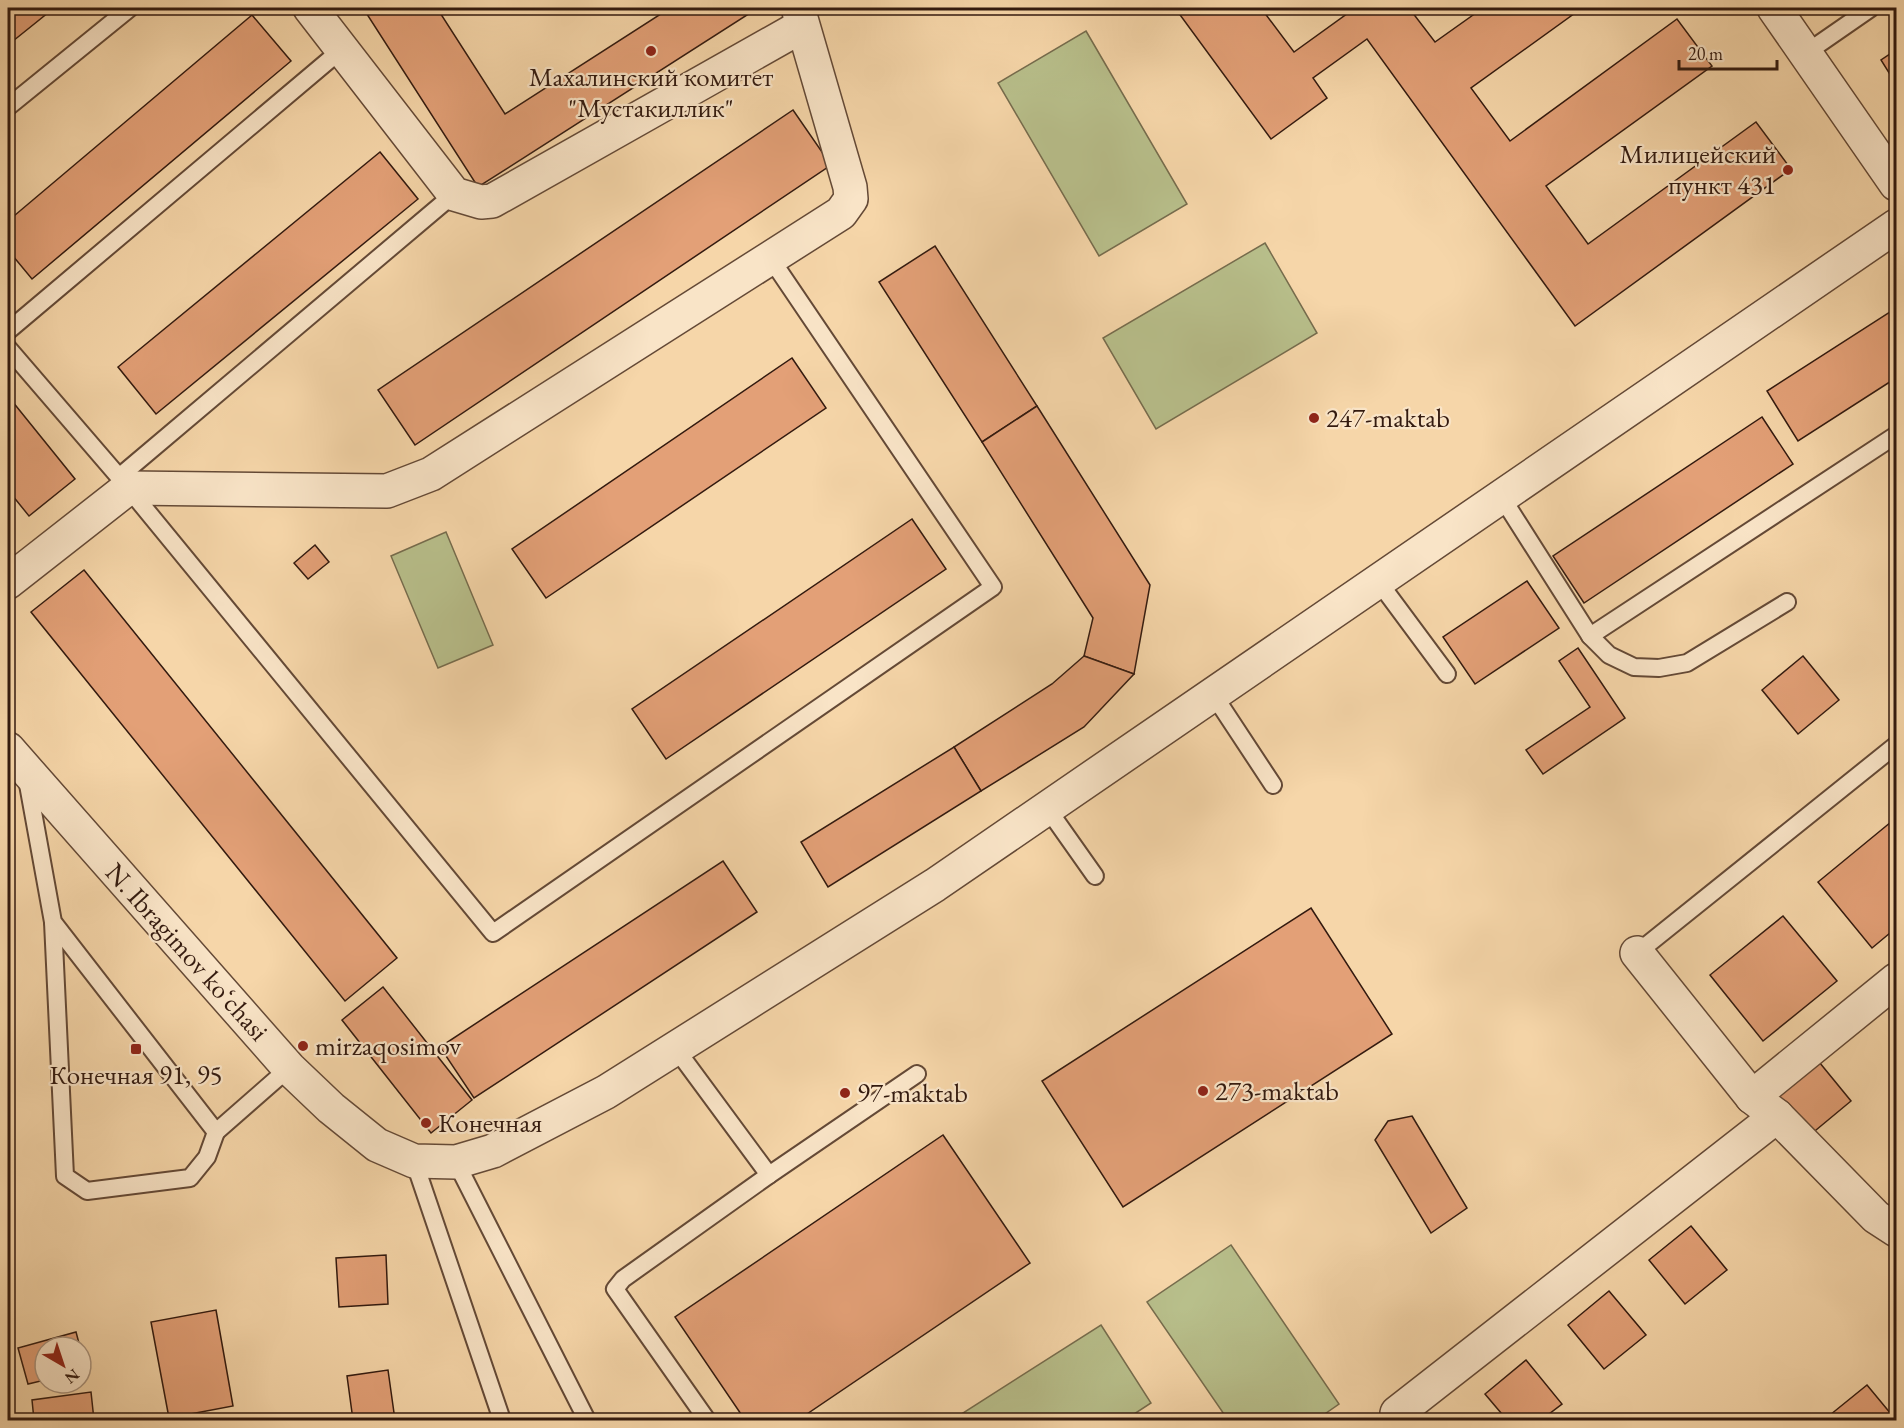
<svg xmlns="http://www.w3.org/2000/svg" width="1904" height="1428" font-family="'EB Garamond',serif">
<rect width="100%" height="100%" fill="#f6d6a9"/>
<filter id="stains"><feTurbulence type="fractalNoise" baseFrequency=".00333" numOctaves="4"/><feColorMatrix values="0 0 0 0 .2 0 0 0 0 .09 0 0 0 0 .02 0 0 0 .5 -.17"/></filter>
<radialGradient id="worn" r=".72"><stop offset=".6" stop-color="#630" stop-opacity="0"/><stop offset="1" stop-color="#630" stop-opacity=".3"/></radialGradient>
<!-- park -->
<g fill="#b8bf8b" stroke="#766c4d" stroke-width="1.5">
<path d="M1086,31L1187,204L1099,256L998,83Z"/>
<path d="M1265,243L1317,333L1156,429L1103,338Z"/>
<path d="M446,532L493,645L438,668L391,556Z"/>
<path d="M1231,1245L1339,1404L1316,1420H1228L1147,1302Z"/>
<path d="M1101,1325L1151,1403L1125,1420H952Z"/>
</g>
<!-- building -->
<g fill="#e3a077" stroke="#331a0f" stroke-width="1.5">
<path d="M8,8H54L8,45Z"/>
<path d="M363,8H437L505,114L670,8H758L478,187Z"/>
<path d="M1175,8H1261L1294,52L1348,13L1344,8H1409L1435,42L1483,8H1582L1471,88L1510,141L1677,19L1712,66L1546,186L1588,244L1756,122L1791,169L1575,326L1367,39L1313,78L1327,98L1271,139Z"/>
<path d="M252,15L291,61L32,279L8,250V221Z"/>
<path d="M1896,50V84L1881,60Z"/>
<path d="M793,110L831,165L415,445L378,390Z"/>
<path d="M380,152L418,199L156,414L118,367Z"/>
<path d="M935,246L1037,406L982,442L879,282Z"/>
<path d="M1896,308V378L1798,441L1767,391Z"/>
<path d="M792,358L826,408L546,598L512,549Z"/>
<path d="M8,396L75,479L29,516L8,490Z"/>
<path d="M1037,406L1150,585L1134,674L1084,656L1093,618L982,442Z"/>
<path d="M1762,417L1793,464L1584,603L1553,556Z"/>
<path d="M912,519L946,569L666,759L632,709Z"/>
<path d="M315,545L329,562L308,579L294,563Z"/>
<path d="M84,570L397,958L345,1001L31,612Z"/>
<path d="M1527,581L1559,628L1475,684L1443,637Z"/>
<path d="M1578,648L1625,718L1543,774L1526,750L1590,707L1559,661Z"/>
<path d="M1084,656L1134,674L1084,727L981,791L954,747L1052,684Z"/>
<path d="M1803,656L1839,700L1798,734L1762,690Z"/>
<path d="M954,747L981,791L828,887L801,842Z"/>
<path d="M1891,822L1896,828V928L1872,948L1818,882Z"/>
<path d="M723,861L757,912L474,1098L440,1047Z"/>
<path d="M1311,908L1392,1034L1123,1207L1042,1081Z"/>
<path d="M1783,916L1837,981L1763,1041L1710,975Z"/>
<path d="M383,987L472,1100L431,1133L342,1020Z"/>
<path d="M1815,1057L1851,1101L1810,1135L1774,1091Z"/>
<path d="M1412,1116L1467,1208L1431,1233L1375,1140L1388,1121Z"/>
<path d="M943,1135L1030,1263L798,1420H745L675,1317Z"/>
<path d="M1691,1226L1727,1270L1685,1304L1649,1260Z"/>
<path d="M386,1255L388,1304L339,1307L336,1258Z"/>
<path d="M1609,1291L1646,1335L1604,1369L1568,1325Z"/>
<path d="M216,1310L233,1406L169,1418L151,1322Z"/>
<path d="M76,1332L80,1347H45V1380L28,1384L18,1348Z"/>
<path d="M81,1352L85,1368L81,1370Z"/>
<path d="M1526,1360L1562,1404L1541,1420H1507L1485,1394Z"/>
<path d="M388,1370L395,1420H353L347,1376Z"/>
<path d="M1867,1385L1896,1420H1827L1825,1419Z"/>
<path d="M91,1392L94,1420H34L32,1400Z"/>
</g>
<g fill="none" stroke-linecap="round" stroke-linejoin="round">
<!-- service casing -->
<g stroke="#644936" stroke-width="20">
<g id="service">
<path d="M1806,53L1871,8"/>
<path d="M8,107L130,8"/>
<path d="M8,331L341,50"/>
<path d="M8,348L119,477L493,933L993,587L771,259"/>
<path d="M119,477L454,194"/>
<path d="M1501,496L1590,636L1609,655L1634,667L1659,668L1687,663L1787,602"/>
<path d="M1378,581L1447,674"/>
<path d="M1590,636L1896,435"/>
<path d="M1213,694L1273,785"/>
<path d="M27,779L53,922L216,1132L289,1068"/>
<path d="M1047,808L1095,876"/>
<path d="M53,922L65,1176L87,1191L190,1178L207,1157L216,1132"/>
<path d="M1637,953L1896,745"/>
<path d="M676,1049L769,1175"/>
<path d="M414,1161L502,1420"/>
<path d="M456,1162L587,1420"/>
<path d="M707,1420L615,1289L623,1279L769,1175L917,1074"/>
</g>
</g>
<!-- minor casing -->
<g stroke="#644936" stroke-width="36">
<g id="minor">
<path d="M310,8L454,194L481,202L492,201L802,26"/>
<path d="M1774,8L1896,184"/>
<path d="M8,582L128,488L387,491L431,474L841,213L851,199L850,187L798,8"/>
<path d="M8,749L289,1068L331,1108L377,1145L414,1161L456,1162L493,1151L606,1092L935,885L1896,226"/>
<path d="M1637,953L1752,1097L1777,1116L1876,1217L1896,1230"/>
<path d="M1752,1097L1896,980"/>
<path d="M1397,1413L1777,1116"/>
</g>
</g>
<!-- service -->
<use href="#service" stroke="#f9e4c7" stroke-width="16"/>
<!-- minor -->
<use href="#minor" stroke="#f9e4c7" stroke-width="33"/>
</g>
<!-- markers -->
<g fill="#8f2418" stroke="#f9e4c7" stroke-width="2">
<circle cx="651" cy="51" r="6"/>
<circle cx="1788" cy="170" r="6"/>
<circle cx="1314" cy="418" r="6"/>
<circle cx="303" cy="1046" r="6"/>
<rect x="130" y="1043" width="12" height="12" rx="3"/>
<circle cx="1203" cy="1091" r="6"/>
<circle cx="845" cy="1093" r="6"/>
<circle cx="426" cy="1123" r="6"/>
</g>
<g text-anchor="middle" stroke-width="4.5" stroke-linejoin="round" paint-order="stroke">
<!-- poi labels -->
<g font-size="27" fill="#331a0f" stroke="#f9e4c7" text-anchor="start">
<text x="651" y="86" text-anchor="middle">Махалинский комитет<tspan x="651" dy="31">"Мустакиллик"</tspan></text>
<text x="1776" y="163" text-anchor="end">Милицейский<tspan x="1776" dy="31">пункт 431</tspan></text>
<text x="1326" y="427">247-maktab</text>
<text x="315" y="1055">mirzaqosimov</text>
<text x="136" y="1084" text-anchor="middle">Конечная 91, 95</text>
<text x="1215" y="1100">273-maktab</text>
<text x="857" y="1102">97-maktab</text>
<text x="438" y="1132">Конечная</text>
</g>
<!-- street labels -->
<g font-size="27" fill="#331a0f" stroke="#f9e4c7">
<text transform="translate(187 952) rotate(48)" y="9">N. Ibragimov koʻchasi</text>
</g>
</g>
<!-- margin -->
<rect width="1904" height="1428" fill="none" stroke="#f6d6a9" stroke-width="30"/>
<rect x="9" y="9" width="1886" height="1410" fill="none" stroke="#331a0f" stroke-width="3"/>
<rect x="15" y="15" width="1874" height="1398" fill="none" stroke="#331a0f" stroke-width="1.5"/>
<!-- north arrow -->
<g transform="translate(63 1365) rotate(141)"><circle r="28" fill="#f9e4c7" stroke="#aa937d" stroke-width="1.5"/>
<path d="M0-4.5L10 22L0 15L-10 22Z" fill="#8f2418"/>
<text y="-9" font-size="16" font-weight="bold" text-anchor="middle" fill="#331a0f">N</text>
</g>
<!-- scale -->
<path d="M1679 60v9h98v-9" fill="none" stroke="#331a0f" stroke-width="3"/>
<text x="1688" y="60" font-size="18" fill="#331a0f" stroke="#f9e4c7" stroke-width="4.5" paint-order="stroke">20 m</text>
<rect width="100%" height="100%" filter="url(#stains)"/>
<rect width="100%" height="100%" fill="url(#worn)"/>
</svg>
